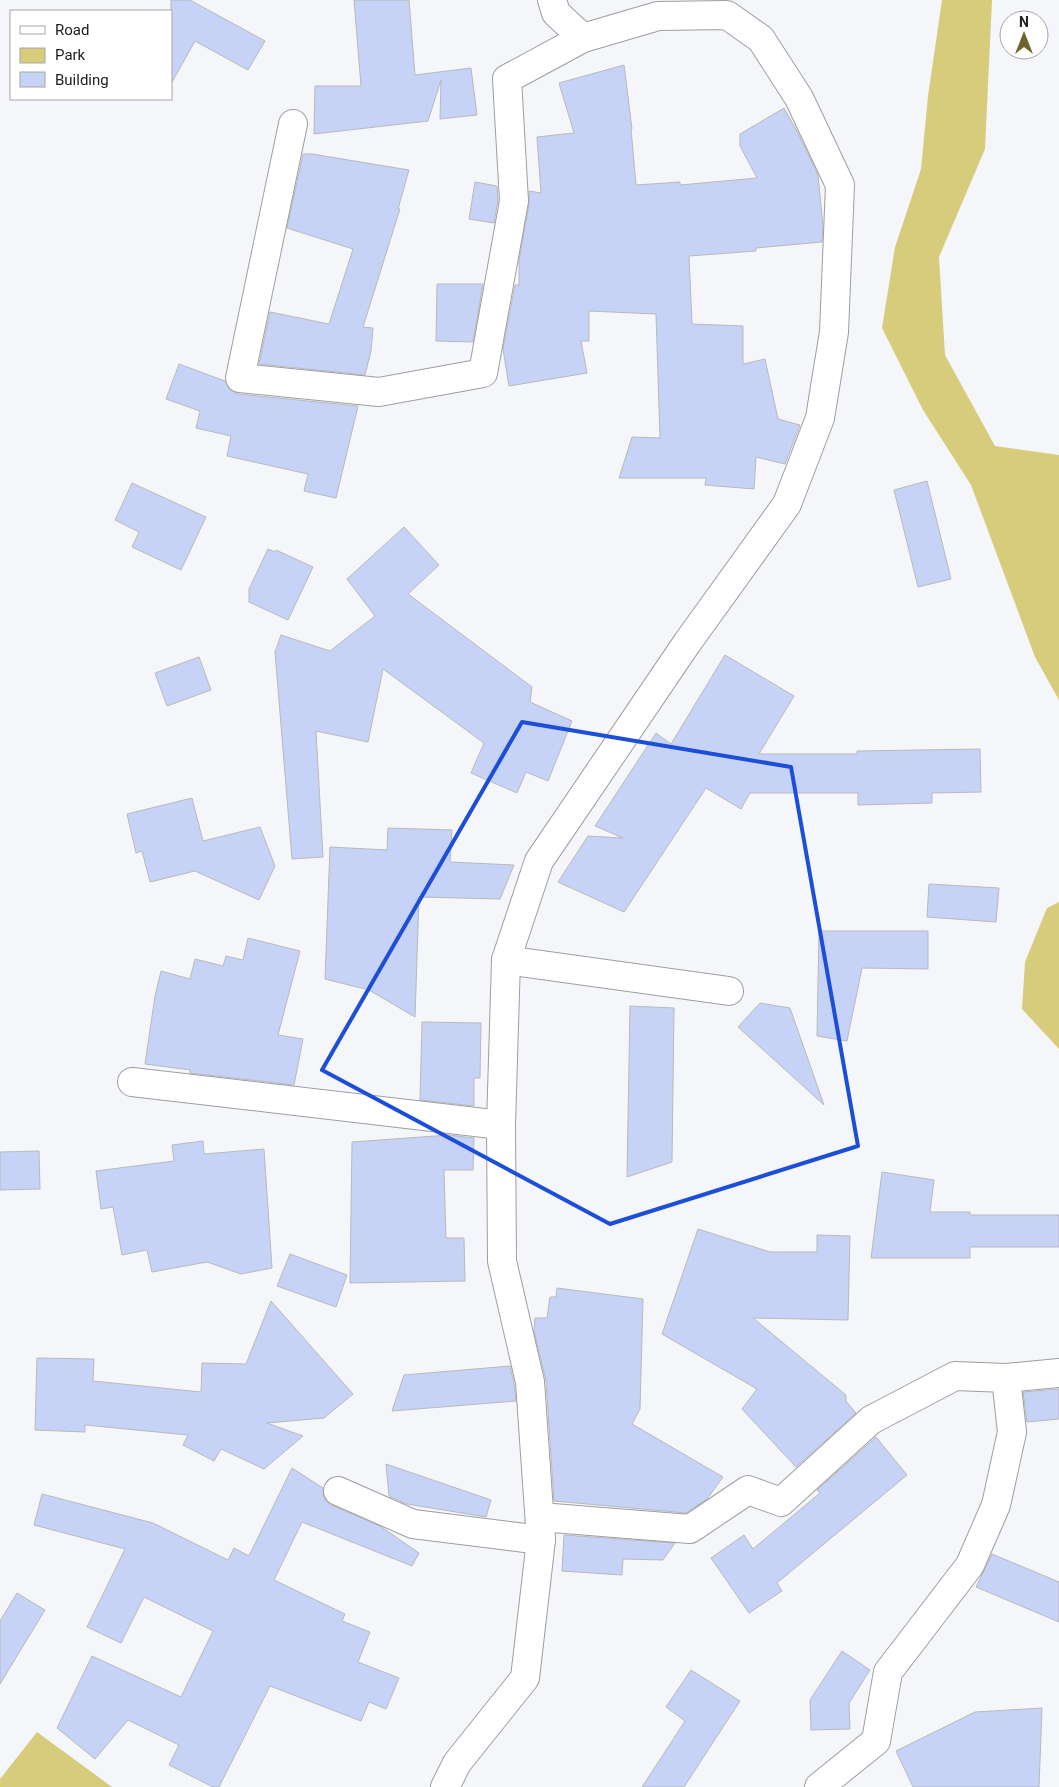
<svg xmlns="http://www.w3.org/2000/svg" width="1059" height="1787" font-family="Roboto,sans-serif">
<rect width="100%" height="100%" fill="#f5f6f9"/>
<!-- green -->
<g fill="#d6cc7c">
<path d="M942,0H992L985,149L939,257L945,355L995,446L1059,455V700L1035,657L971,485L923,410L882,328L895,247L921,169L928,96Z"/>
<path d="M1059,902V1049L1022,1009L1025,962L1047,908Z"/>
<path d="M37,1732L112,1787H0V1779Z"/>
</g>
<!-- building -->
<g fill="#c6d3f6" stroke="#b8b9bc">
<path d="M171,0H190L265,41L248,70L195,41L171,84Z"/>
<path d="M354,0H409L415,75L471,68L477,115L440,119L441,80L428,121L314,134L315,86H361Z"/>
<path d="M624,65L632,129H631L636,185L680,182V185L757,178L740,146V134L784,108L798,133L818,175L823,226L822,242L756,248V251L689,256L692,324L743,326V364L765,359L778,419L800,425L785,464L756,457L754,489L705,485L706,478H619L632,437L660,438L656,314L589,311V341H581L587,373L509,386L503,349L515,285H519V261L529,204V191L541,193L537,137L574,133L559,83Z"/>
<path d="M303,154H312L409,170L398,209H400L363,327L373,328L371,351L365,375L259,364L270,312L329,324L353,249L287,228Z"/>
<path d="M475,182L497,186L498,200L494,223L469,219Z"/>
<path d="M437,284H483L473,342L436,341Z"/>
<path d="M179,364L225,381L230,390L238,394L358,406L336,498L304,491L308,474L227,456L231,436L196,428L200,411L166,399Z"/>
<path d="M927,481L951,579L918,587L894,490Z"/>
<path d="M132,483L206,517L181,570L132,547L139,532L115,520Z"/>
<path d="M404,527L439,565L408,594L532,687L530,702L572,721L548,781L526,772L517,793L471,773L484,743L383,669L368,742L316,731L323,857L292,859L275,652L281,635L330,651L375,616L347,579Z"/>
<path d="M268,549L275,552L276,550L313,567L288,620L249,602V589Z"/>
<path d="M725,655L794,696L759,754H857V751L980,749L981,792L932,793V803L858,805V793H750L741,809L706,788L624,912L558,882L588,836L623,838L595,826L656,733L671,744Z"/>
<path d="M199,657L211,690L167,706L155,673Z"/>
<path d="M192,798L203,841L260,827L275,866L259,900L195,871L150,882L142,851L136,853L127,814Z"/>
<path d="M388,828L452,830L450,862L514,865L500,899L419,897L415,1017L369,990L325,979L330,847L387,850Z"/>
<path d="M929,884L999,888L996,922L927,917Z"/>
<path d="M819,931H928V969L862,968L847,1041L817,1036Z"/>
<path d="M248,938L300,951L278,1035L303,1039L294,1085L190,1073V1070L145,1064L155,996L161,971L190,979L195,959L223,966L226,956L243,960Z"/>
<path d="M760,1003L790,1008L824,1105L738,1027Z"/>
<path d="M630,1006L674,1008L672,1162L627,1177Z"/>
<path d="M422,1022L481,1023L480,1078H474V1106L420,1100Z"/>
<path d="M449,1135L474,1138L473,1170H444L446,1238H464L465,1281L350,1283L352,1142Z"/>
<path d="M203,1141L204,1154L264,1149L272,1268L241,1274L207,1262L152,1272L147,1250L122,1255L113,1207L101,1209L96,1171L174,1161L172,1145Z"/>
<path d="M39,1151L40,1189L0,1190V1152Z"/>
<path d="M882,1172L934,1180L930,1212H970V1215H1059V1247H970V1258H871Z"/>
<path d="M698,1229L770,1252H817V1235L850,1236L848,1320L753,1318L846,1395V1401L856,1413L796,1467L742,1409L757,1389L662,1334Z"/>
<path d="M290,1254L347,1275L336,1307L277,1286Z"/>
<path d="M557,1288L643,1299L640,1409L632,1424L723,1477L707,1499L686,1513L554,1501L546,1381L534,1331L535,1318H547L550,1297H556Z"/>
<path d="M271,1301L353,1394L324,1418L267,1423L303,1436L264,1469L221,1449L214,1461L183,1445L188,1435L85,1425V1432L35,1430L37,1358L94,1359L93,1381L201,1392L202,1363L246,1364Z"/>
<path d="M510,1366L514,1384L516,1401L392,1411L404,1375Z"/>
<path d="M1059,1389V1419L1027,1422L1023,1392Z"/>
<path d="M876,1437L907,1475L777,1583L782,1591L749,1613L711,1558L744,1535L753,1549L820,1493L817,1490Z"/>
<path d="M386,1464L491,1500L486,1517L407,1504L389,1496Z"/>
<path d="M292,1468L323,1488V1493L325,1500L331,1505L380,1526L419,1553L412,1566L302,1522L274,1580L345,1614L342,1621L370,1632L358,1662L399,1678L386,1709L369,1702L361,1721L270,1686L219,1787H213L169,1765L179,1745L128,1720L95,1759L57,1728L92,1656L181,1697L213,1631L144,1597L121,1643L87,1627L125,1549L34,1525L42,1494L153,1523L228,1560L234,1548L249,1556Z"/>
<path d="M564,1535L675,1543L663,1560L623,1559L622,1575L562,1571Z"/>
<path d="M992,1554L1059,1582V1622L976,1587Z"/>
<path d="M17,1593L45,1610L0,1684V1621Z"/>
<path d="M842,1651L870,1670L849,1703L850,1729L811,1730L810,1700Z"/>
<path d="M691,1670L740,1701L684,1787H642L685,1721L666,1707Z"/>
<path d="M1042,1708L1039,1787H913L896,1751L975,1712Z"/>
</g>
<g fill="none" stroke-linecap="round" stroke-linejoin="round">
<!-- minor casing -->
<g stroke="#9d9ea1" stroke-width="30">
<g id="minor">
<path d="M552,0L556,13L583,38"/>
<path d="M293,124L240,378L379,392L483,373L514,201L507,79L583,38L658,16L727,15L761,39L799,98L840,185L834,332L820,418L787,504L687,643L539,861L506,960L501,1125L502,1261L530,1382L541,1540L525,1678L457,1763L445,1787"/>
<path d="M506,960L729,991"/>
<path d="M132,1082L501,1125"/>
<path d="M338,1491L413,1524L541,1540"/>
<path d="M540,1517L690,1529L748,1490L781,1502L871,1420L955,1376L1006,1378L1059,1373"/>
<path d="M819,1787L876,1741L888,1672L970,1565L996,1505L1012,1432L1006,1378"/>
</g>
</g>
<!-- minor -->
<use href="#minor" stroke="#fff" stroke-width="28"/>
</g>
<!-- marked area -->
<path fill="none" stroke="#1d4ed8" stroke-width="4" stroke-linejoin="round" d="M522,722L791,767L858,1146L610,1224L322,1070Z"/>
<!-- legend -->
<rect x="10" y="10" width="162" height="90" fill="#ffffff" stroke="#a6a6a7"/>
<rect x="20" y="26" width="25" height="8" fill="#ffffff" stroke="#a6a6a7"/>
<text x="55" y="35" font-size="15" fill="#202122">Road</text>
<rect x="20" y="48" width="25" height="15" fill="#d6cc7c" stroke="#a6a6a7"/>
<text x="55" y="60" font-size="15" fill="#202122">Park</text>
<rect x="20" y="72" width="25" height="15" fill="#c6d3f6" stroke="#a6a6a7"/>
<text x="55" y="85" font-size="15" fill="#202122">Building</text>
<!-- north arrow -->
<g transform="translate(1024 35)"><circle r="24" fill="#ffffff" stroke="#a6a6a7"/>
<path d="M0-4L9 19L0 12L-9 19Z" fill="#6b6431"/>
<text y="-8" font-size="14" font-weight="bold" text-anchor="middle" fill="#202122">N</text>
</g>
</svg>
